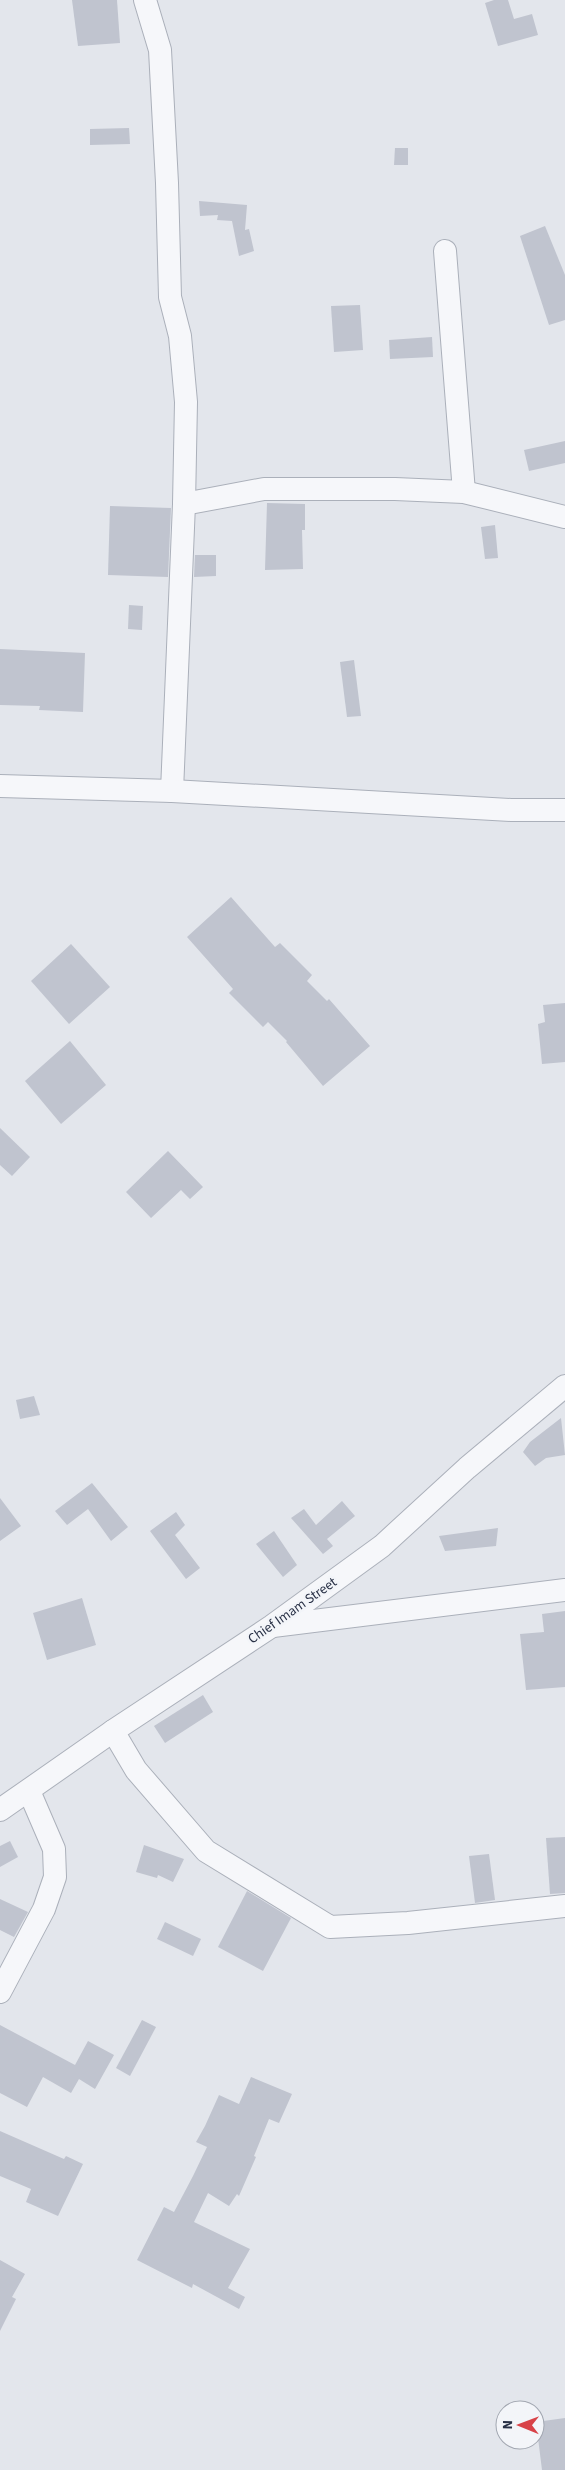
<svg xmlns="http://www.w3.org/2000/svg" width="565" height="2470" font-family="'Source Sans 3',sans-serif">
<rect width="100%" height="100%" fill="#e3e6ec"/>
<!-- building -->
<g fill="#c0c4cf">
<path d="M72,0H117L120,43L78,46Z"/>
<path d="M494,0H508L514,19L532,14L538,35L498,46L485,3Z"/>
<path d="M129,128L130,144L90,145V129Z"/>
<path d="M395,148H408V165H394Z"/>
<path d="M199,201L247,205L245,230L249,229L254,251L239,256L232,221L217,220L218,215L200,216Z"/>
<path d="M545,226L565,275V320L549,325L520,236Z"/>
<path d="M360,305L363,350L334,352L331,306Z"/>
<path d="M432,337L433,357L390,359L389,340Z"/>
<path d="M565,441V463L529,471L524,450Z"/>
<path d="M267,503L305,504V530H302L303,569L265,570Z"/>
<path d="M110,506L171,508L168,577L108,575Z"/>
<path d="M495,525L498,558L485,559L481,527Z"/>
<path d="M195,555H216V576L194,577Z"/>
<path d="M129,605L143,606L142,630L128,629Z"/>
<path d="M0,649L85,653L83,712L39,710L40,706L0,705Z"/>
<path d="M354,660L361,716L347,717L340,662Z"/>
<path d="M231,897L275,947L280,943L312,975L307,981L327,1001L329,999L370,1046L323,1086L286,1042L287,1041L268,1022L263,1027L229,993L233,989L187,937Z"/>
<path d="M71,944L110,987L69,1024L31,981Z"/>
<path d="M565,1003V1062L542,1064L538,1024L545,1022L543,1005Z"/>
<path d="M70,1041L106,1085L61,1124L25,1081Z"/>
<path d="M0,1128L30,1157L12,1176L0,1165Z"/>
<path d="M168,1151L203,1187L190,1199L181,1190L151,1218L126,1192Z"/>
<path d="M34,1396L40,1415L20,1419L16,1400Z"/>
<path d="M561,1418L565,1455L546,1458L535,1466L523,1452L530,1442Z"/>
<path d="M92,1483L128,1527L111,1541L88,1509L67,1525L55,1511Z"/>
<path d="M0,1498L21,1526L0,1541Z"/>
<path d="M342,1501L355,1516L327,1539L333,1546L323,1554L291,1518L304,1509L316,1525Z"/>
<path d="M176,1512L185,1525L175,1535L200,1568L186,1579L150,1531Z"/>
<path d="M498,1528L496,1546L445,1551L439,1536Z"/>
<path d="M274,1531L297,1565L283,1577L256,1544Z"/>
<path d="M82,1598L96,1645L47,1660L33,1613Z"/>
<path d="M565,1611V1687L526,1690L520,1634L544,1632L542,1614Z"/>
<path d="M203,1695L213,1712L165,1743L154,1726Z"/>
<path d="M565,1837V1893L550,1894L546,1838Z"/>
<path d="M10,1841L18,1857L0,1867V1846Z"/>
<path d="M144,1845L184,1859L173,1882L158,1875L157,1878L136,1872Z"/>
<path d="M489,1854L495,1900L475,1903L469,1856Z"/>
<path d="M247,1891L291,1918L263,1971L218,1947Z"/>
<path d="M0,1899L28,1912L14,1937L0,1930Z"/>
<path d="M165,1922L201,1939L193,1956L157,1939Z"/>
<path d="M142,2020L156,2027L130,2076L116,2068Z"/>
<path d="M0,2025L75,2065L88,2041L114,2055L95,2089L79,2079L71,2093L43,2077L27,2107L0,2093Z"/>
<path d="M251,2077L292,2094L279,2123L269,2119L254,2156L256,2157L239,2196L237,2194L229,2206L208,2193L194,2222L250,2249L228,2288L245,2297L239,2309L193,2284L192,2288L137,2260L164,2207L174,2212L193,2176L207,2147L196,2142L205,2126L219,2095L239,2104Z"/>
<path d="M0,2131L64,2159L66,2156L83,2164L58,2216L26,2202L31,2189L0,2176Z"/>
<path d="M0,2260L25,2274L12,2297L16,2299L0,2331Z"/>
<path d="M565,2418V2470H542L536,2422Z"/>
</g>
<g fill="none" stroke-linecap="round" stroke-linejoin="round">
<!-- minor casing -->
<g stroke="#abb0ba" stroke-width="24">
<g id="minor">
<path d="M145,0L160,50L167,183L170,297L180,336L186,402L184,504L172,791"/>
<path d="M445,251L464,492"/>
<path d="M184,504L264,489H395L464,492L565,517"/>
<path d="M0,786L172,791L511,810H565"/>
<path d="M273,1626L565,1590"/>
<path d="M113,1731L136,1770L206,1851L330,1927L408,1923L565,1906"/>
<path d="M0,1810L113,1731L272,1626L382,1546L467,1468L565,1386"/>
<path d="M0,1992L44,1909L55,1877L54,1849L29,1791"/>
</g>
</g>
<!-- minor -->
<use href="#minor" stroke="#f6f7fa" stroke-width="22"/>
</g>
<g text-anchor="middle" stroke-width="5" stroke-linejoin="round" paint-order="stroke">
<!-- street labels -->
<g font-size="14" fill="#293146" stroke="#f3f5f9">
<text transform="translate(292 1610) rotate(-35)" y="5">Chief Imam Street</text>
</g>
</g>
<!-- north arrow -->
<g transform="translate(520 2425) rotate(271)"><circle r="24" fill="#f3f5f9" stroke="#a2a7b1"/>
<path d="M0-4L9 19L0 12L-9 19Z" fill="#d84248"/>
<text y="-8" font-size="14" font-weight="bold" text-anchor="middle" fill="#293146">N</text>
</g>
</svg>
